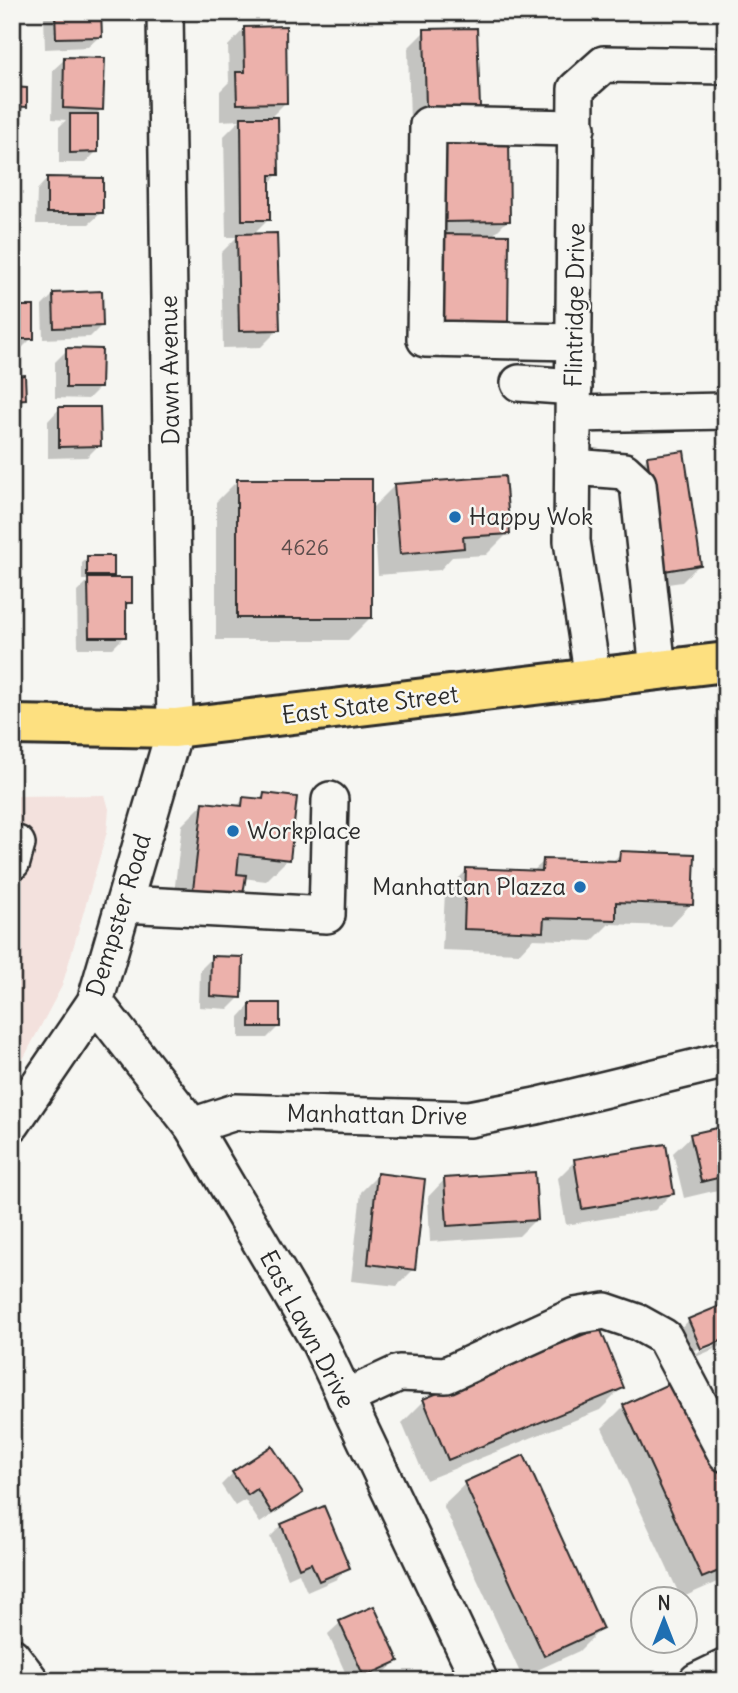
<svg xmlns="http://www.w3.org/2000/svg" width="738" height="1693" font-family="Delius,sans-serif">
<rect width="100%" height="100%" fill="#f6f6f2"/>
<filter id="ink" filterUnits="userSpaceOnUse"><feTurbulence type="fractalNoise" baseFrequency=".0143" numOctaves="2"/><feDisplacementMap in="SourceGraphic" scale="14" xChannelSelector="R" yChannelSelector="G"/><feConvolveMatrix kernelMatrix="1 2 1 2 8 2 1 2 1" color-interpolation-filters="sRGB"/></filter>
<g filter="url(#ink)">
<!-- built -->
<path fill="#f3e1dd" d="M105,795L109,809L107,832L62,986L12,1080V796Z"/>
<!-- shadow -->
<g fill="#0003" fill-rule="evenodd">
<path d="M49,12H99L100,36L88,47L45,49L44,17Z"/>
<path d="M497,12H589L585,16L497,18Z"/>
<path d="M245,28L285,103L269,119L277,175L268,184L269,219L253,235L278,330L261,347L223,348L221,253L237,237H226L224,136L240,120L220,121V91L229,82L228,46Z"/>
<path d="M425,31L478,106L461,123L410,124L408,48Z"/>
<path d="M65,59L102,109L96,114L97,151L85,163H59V127L66,120L52,119L53,70Z"/>
<path d="M12,89L25,106L20,112L12,111Z"/>
<path d="M425,156L508,220L492,236L425,341Z"/>
<path d="M48,178L101,213L89,224H36L37,190Z"/>
<path d="M54,294L102,325L90,337L43,339L42,306Z"/>
<path d="M12,308L32,338L20,350H12Z"/>
<path d="M67,350L100,387L88,399L55,398V362Z"/>
<path d="M12,378L24,398L19,404H12Z"/>
<path d="M59,409L99,445L87,457L48,458V421Z"/>
<path d="M648,458L699,565L682,582L647,587L630,475Z"/>
<path d="M238,480L370,618L348,640H216V502Z"/>
<path d="M395,485L508,533L486,555L452,557L440,570L378,575L373,507Z"/>
<path d="M88,558L112,575L108,580L131,602L124,608L125,636L113,648H78L77,592L89,580H82V563Z"/>
<path d="M265,795L288,859L266,881L243,878L172,911L182,825L204,803L236,807L244,799L259,800Z"/>
<path d="M621,853L691,904L670,926L609,924L592,941L533,939L520,953L442,950L445,892L467,870L532,872L544,861L611,863Z"/>
<path d="M212,958L240,997L228,1009L199,1007L200,970Z"/>
<path d="M250,1005L278,1027L267,1038H239V1017Z"/>
<path d="M726,1127V1188L684,1198L673,1153L691,1136Z"/>
<path d="M575,1161L672,1193L655,1210L566,1225L558,1178Z"/>
<path d="M378,1175L414,1269L397,1286L351,1281L361,1192Z"/>
<path d="M445,1179L536,1219L519,1236L430,1242L428,1197Z"/>
<path d="M726,1318V1342L721,1346L689,1360L678,1332L689,1320ZM721,1339V1343L694,1354L692,1351Z"/>
<path d="M622,1388L600,1410L426,1480L402,1423L424,1401Z"/>
<path d="M624,1406L726,1479V1578L681,1598L602,1428Z"/>
<path d="M233,1473L301,1492L289,1504L260,1523L245,1500L235,1506L221,1485Z"/>
<path d="M465,1484L601,1629L579,1651L522,1677L443,1505Z"/>
<path d="M282,1525L348,1567L337,1579L307,1592L299,1573L288,1578L270,1537Z"/>
<path d="M373,1608L397,1661L385,1672L367,1681H349L328,1634L340,1623Z"/>
</g>
<!-- building -->
<g fill="#ecb1ab" stroke="#2b2b2b" stroke-width="2">
<path d="M55,12H101L102,37L56,38Z"/>
<path d="M286,26L287,103L237,104L236,72H245L244,27Z"/>
<path d="M477,28L480,107L426,108L424,29Z"/>
<path d="M64,57L105,58L103,110L63,108Z"/>
<path d="M12,87L27,88V107L12,106Z"/>
<path d="M70,114H98V152L70,153Z"/>
<path d="M241,117H278L279,175H270V220H242Z"/>
<path d="M442,137H509L510,221L443,222Z"/>
<path d="M47,177L103,178V213H47Z"/>
<path d="M277,233L280,330L239,331L237,234Z"/>
<path d="M443,234L509,235L508,326L442,325Z"/>
<path d="M102,291L103,326L54,328L53,293Z"/>
<rect x="12" y="306" width="22" height="33"/>
<path d="M66,348L102,349L101,388H66Z"/>
<path d="M25,375L26,399L12,400V376Z"/>
<path d="M59,407H100L101,446L59,447Z"/>
<path d="M684,451L701,565L664,571L647,456Z"/>
<path d="M505,476L510,534L463,537L464,548L400,554L394,484Z"/>
<rect x="237" y="479" width="135" height="139"/>
<rect x="87" y="556" width="27" height="20"/>
<path d="M88,578H132V603H126V637H89Z"/>
<path d="M264,793L297,797L290,860L239,854L237,874L246,875L243,895L193,890L203,802L242,806L243,797L263,799Z"/>
<path d="M620,851L695,854L693,905L616,902V920L544,918L543,932L464,929L466,868L542,871L543,859L619,861Z"/>
<path d="M211,956L243,957L242,998L210,996Z"/>
<rect x="250" y="1003" width="30" height="24"/>
<path d="M726,1126V1176L701,1182L690,1134Z"/>
<path d="M666,1144L674,1194L582,1209L574,1159Z"/>
<path d="M535,1172L538,1220L447,1226L444,1178Z"/>
<path d="M377,1173L425,1179L415,1270L368,1264Z"/>
<path d="M722,1305L726,1313V1339L701,1349L688,1319Z"/>
<path d="M600,1328L624,1388L448,1460L423,1399Z"/>
<path d="M681,1378L726,1475V1568L702,1578L623,1405Z"/>
<path d="M272,1446L303,1493L272,1513L257,1489L248,1495L232,1472Z"/>
<path d="M524,1455L603,1629L544,1656L464,1482Z"/>
<path d="M324,1506L350,1568L319,1581L311,1563L299,1568L281,1524Z"/>
<path d="M374,1606L399,1661L364,1677L339,1621Z"/>
</g>
<g fill="none" stroke-linecap="round" stroke-linejoin="round">
<!-- minor casing -->
<g stroke="#2b2b2b" stroke-width="40">
<g id="minor">
<path d="M574,342L425,339L428,125L577,128"/>
<path d="M519,383L574,387"/>
<path d="M574,414L726,411"/>
<path d="M573,467L624,471L638,484L658,670"/>
<path d="M593,679L572,541L576,89L604,64L726,66"/>
<path d="M12,862L17,844"/>
<path d="M124,904L327,915L330,800"/>
<path d="M95,1002L192,1126L319,1342L480,1681"/>
<path d="M12,1124L95,1002L175,728L165,12"/>
<path d="M192,1126L235,1112L469,1119L536,1106L726,1060"/>
<path d="M345,1398L399,1373L446,1375L575,1316L605,1311L637,1322L664,1337L726,1454"/>
<path d="M12,1656L31,1681"/>
<path d="M697,1681L726,1667"/>
</g>
</g>
<!-- major casing -->
<g stroke="#2b2b2b" stroke-width="44">
<path id="major" d="M12,725L175,728L726,662"/>
</g>
<!-- minor -->
<use href="#minor" stroke="#f6f6f2" stroke-width="35"/>
<!-- major -->
<use href="#major" stroke="#fde080" stroke-width="38"/>
</g>
</g>
<!-- markers -->
<g fill="#1f6fb2" stroke="#f6f6f2" stroke-width="2.5">
<circle cx="455" cy="517" r="7"/>
<circle cx="233" cy="831" r="7"/>
<circle cx="580" cy="887" r="7"/>
</g>
<g text-anchor="middle" stroke-width="5" stroke-linejoin="round" paint-order="stroke">
<!-- number labels -->
<g font-size="21" fill="#5b4c4b">
<text x="305" y="555">4626</text>
</g>
<!-- street labels -->
<g font-size="24" fill="#2b2b2b" stroke="#f6f6f2">
<text transform="translate(575 305) rotate(-89)" y="8">Flintridge Drive</text>
<text transform="translate(170 370) rotate(-91)" y="8">Dawn Avenue</text>
<text transform="translate(370 705) rotate(-7)" y="8">East State Street</text>
<text transform="translate(119 915) rotate(-73)" y="8">Dempster Road</text>
<text transform="translate(377 1115) rotate(1)" y="8">Manhattan Drive</text>
<text transform="translate(307 1329) rotate(62)" y="8">East Lawn Drive</text>
</g>
<!-- poi labels -->
<g font-size="24" fill="#2b2b2b" stroke="#f6f6f2" text-anchor="start">
<text x="469" y="525">Happy Wok</text>
<text x="247" y="839">Workplace</text>
<text x="566" y="895" text-anchor="end">Manhattan Plazza</text>
</g>
</g>
<!-- margin -->
<rect width="738" height="1693" fill="none" stroke="#f6f6f2" stroke-width="42"/>
<rect x="21" y="21" width="696" height="1651" fill="none" stroke="#2b2b2b" stroke-width="2.5" filter="url(#ink)"/>
<!-- north arrow -->
<g transform="translate(664 1620)"><circle r="33" fill="#f6f6f2" stroke="#a5a5a2" stroke-width="2"/>
<path d="M0-5L12 26L0 18L-12 26Z" fill="#1f6fb2"/>
<text y="-10" font-size="19" font-weight="bold" text-anchor="middle" fill="#2b2b2b">N</text>
</g>
</svg>
